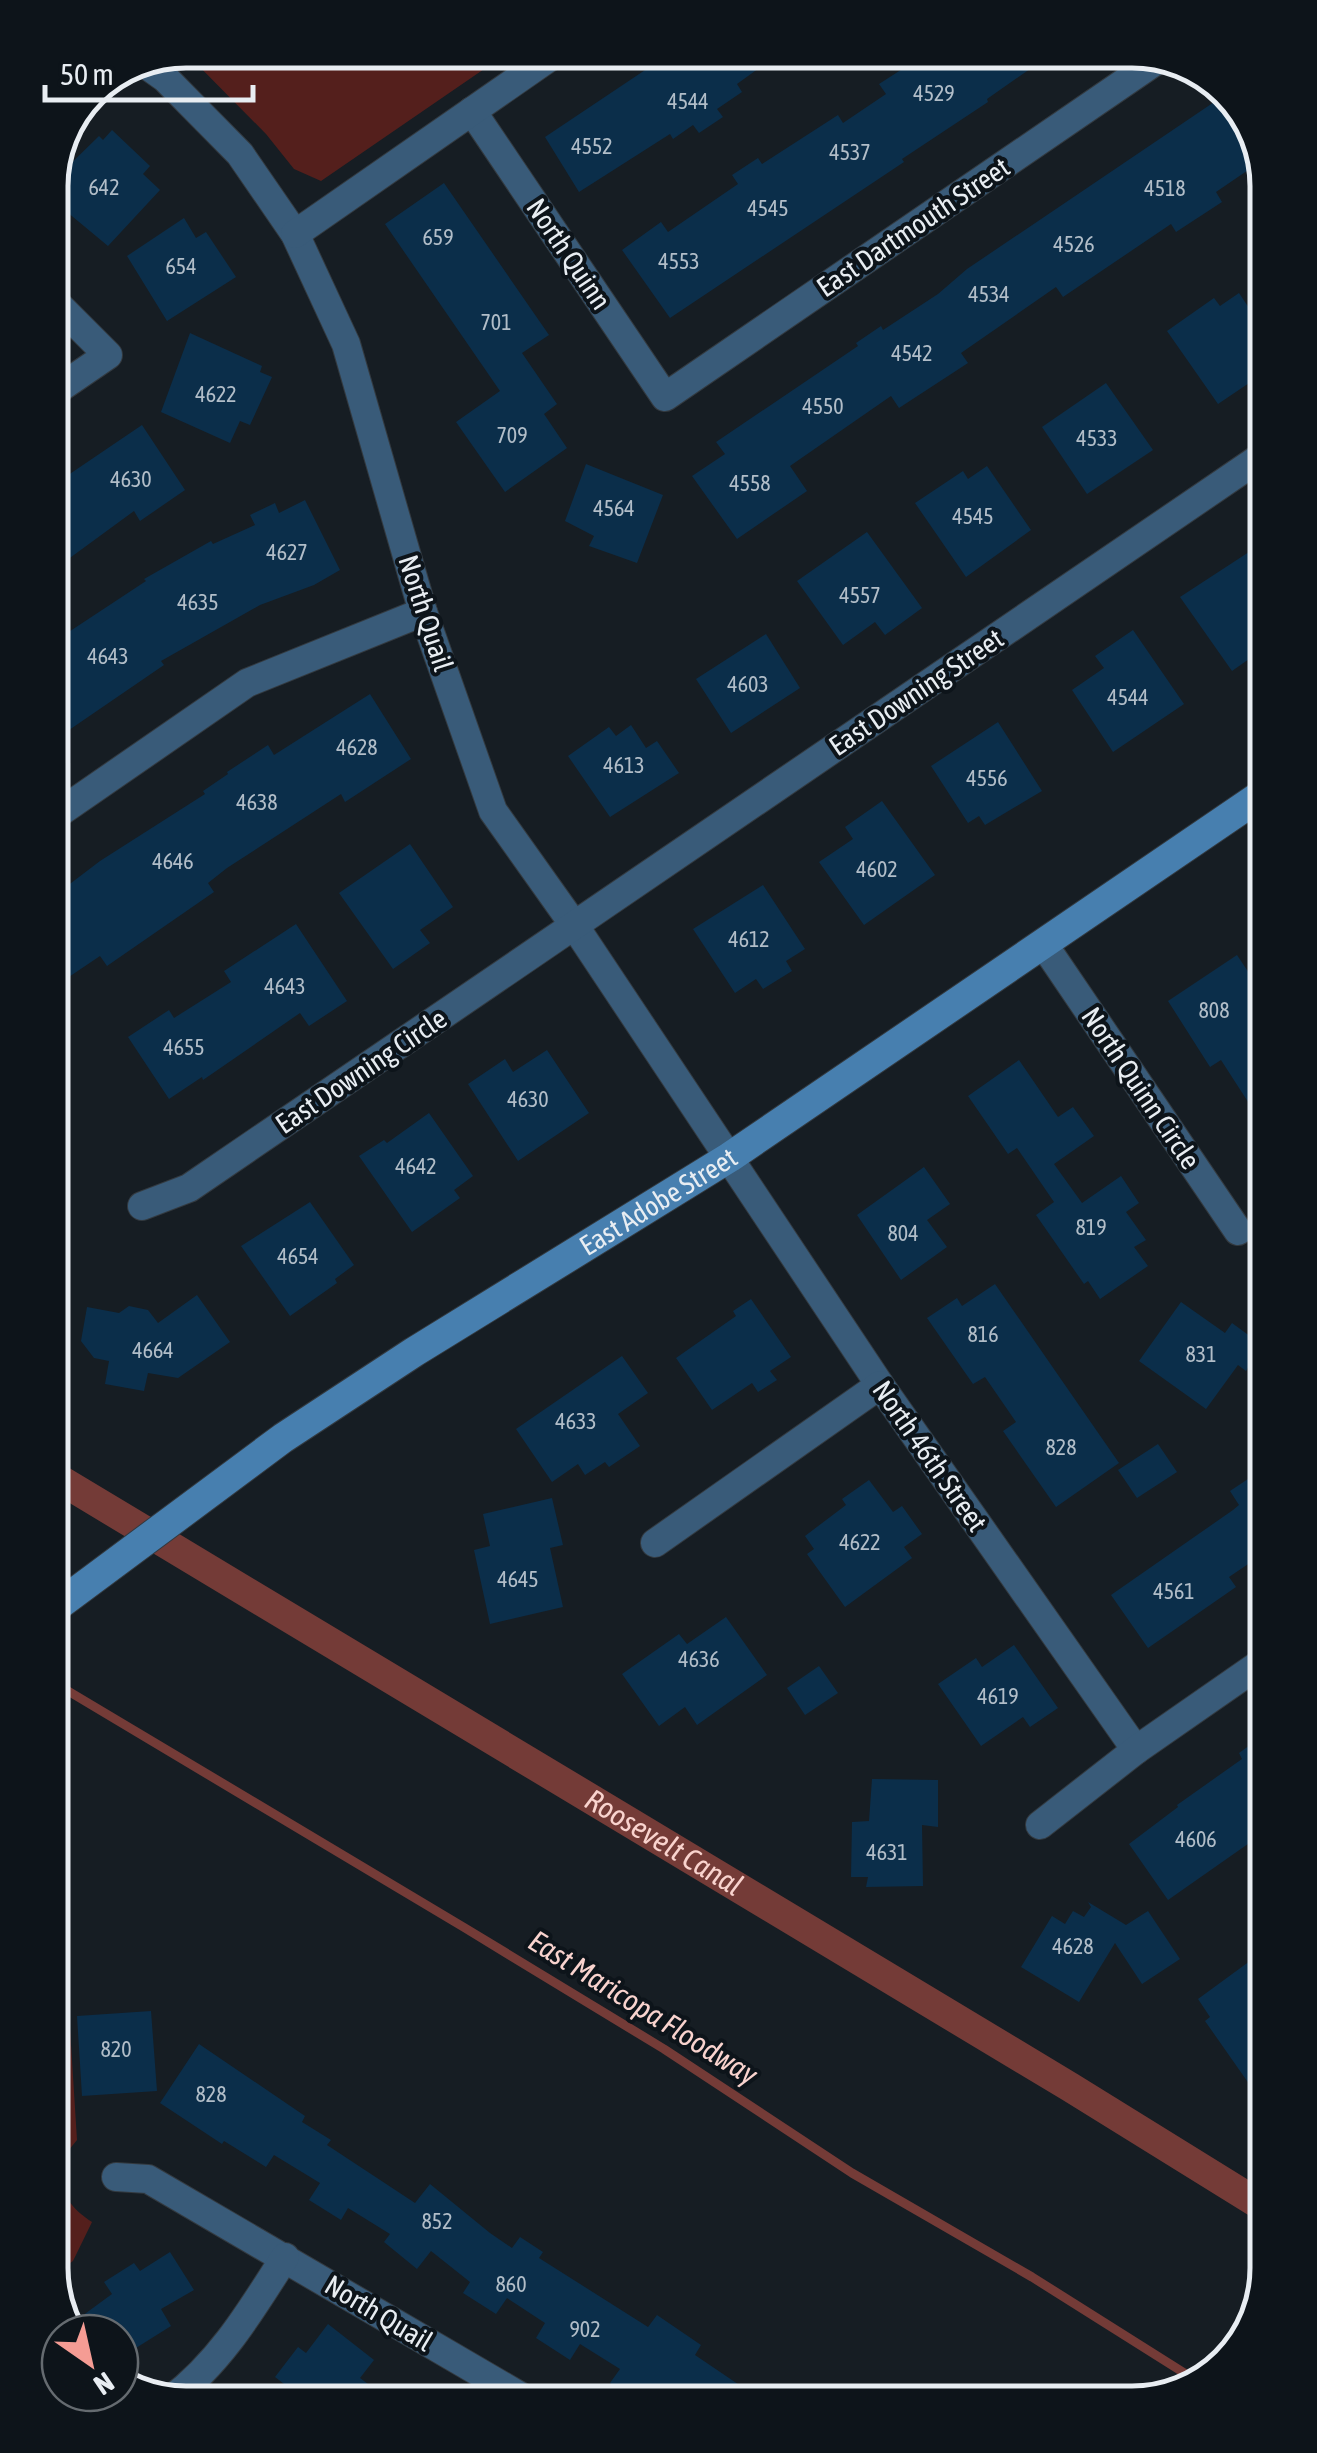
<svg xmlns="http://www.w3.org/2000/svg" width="1317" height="2453" font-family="'Asap Condensed',sans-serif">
<rect width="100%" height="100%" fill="#161d23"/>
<!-- green -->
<g fill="#541f1c">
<path d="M512,50L321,181L294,169L266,134L184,51Z"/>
<path d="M59,1930L64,1933L77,2140L60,2161Z"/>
<path d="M60,2171C62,2196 71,2208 92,2222L73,2261L60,2270Z"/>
</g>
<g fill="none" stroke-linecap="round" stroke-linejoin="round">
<!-- stream -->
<path stroke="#743b37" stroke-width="9" d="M58,1685L465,1928L664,2049L852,2173L1032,2277L1197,2381"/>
<!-- canal -->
<path stroke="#743b37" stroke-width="30" id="s1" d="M57,1478L1070,2087L1267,2209"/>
</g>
<!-- building -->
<g fill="#0b2e4a">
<path d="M675,50H784L737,84L742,92L717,109L723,117L699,133L693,125L673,139L670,134L579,192L545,137Z"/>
<path d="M979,50H1057L987,99L988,102L902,159L904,162L670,318L622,250L661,222L668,232L738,184L732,175L758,158L762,164L838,115L843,123L886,94L879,84L921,57L927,66L942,55L951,69Z"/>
<path d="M1226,94L1256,133L1257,164L1216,192L1222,202L1176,232L1171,224L1063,297L1056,287L961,353L968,363L899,408L891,396L790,466L807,491L737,539L692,476L725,454L716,442L858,346L856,343L881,326L883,330L938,294L967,269Z"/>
<path d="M112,130L150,166L143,174L160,190L108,246L61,207L50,195V184L99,136L103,140Z"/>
<path d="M444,183L549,335L522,353L557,404L544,414L567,448L505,492L456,422L500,391L385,224Z"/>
<path d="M184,218L196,238L206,232L236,277L167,321L127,256Z"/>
<path d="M1239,293L1257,320L1258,377L1218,404L1167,331L1214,298L1220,306Z"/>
<path d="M190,333L262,366L260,372L272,377L250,425L240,421L230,443L161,412Z"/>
<path d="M1106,383L1153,450L1087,494L1042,427Z"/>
<path d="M142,425L185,490L140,521L134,511L52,571V486Z"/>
<path d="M586,464L663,495L637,563L589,546L594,536L565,521Z"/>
<path d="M987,466L1031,530L966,577L915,503L963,471L968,479Z"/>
<path d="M305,500L340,570L314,585L260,605L161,661L164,665L53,741L52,643L146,581L144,579L211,541L213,544L255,525L250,515L275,503L279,513Z"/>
<path d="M867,532L922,608L885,635L875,622L843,645L797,581Z"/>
<path d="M1249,552L1259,566V652L1232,671L1180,597Z"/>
<path d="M1133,630L1184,704L1113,752L1072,690L1104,668L1095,656Z"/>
<path d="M766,634L800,688L731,733L696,679Z"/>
<path d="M370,694L411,759L345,802L341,794L227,868L208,883L214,892L107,966L100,956L54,987V896L100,861L205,794L203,791L228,774L227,772L268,745L274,755Z"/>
<path d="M998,722L1042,791L985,825L979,816L968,823L931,766Z"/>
<path d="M631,725L646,748L657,741L679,773L610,817L568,756L609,727L616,736Z"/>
<path d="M882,801L935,875L864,925L819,862L853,839L845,827Z"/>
<path d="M410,844L453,907L420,930L430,943L393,969L339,893Z"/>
<path d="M763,885L805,949L786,961L792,971L763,989L756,979L735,993L693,929Z"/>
<path d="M296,924L347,1001L309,1026L300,1013L203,1080L202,1077L169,1099L128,1037L169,1010L174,1018L231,982L224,971Z"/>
<path d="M1237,955L1261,991L1250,1002L1261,1018V1122L1221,1060L1210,1067L1168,1001Z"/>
<path d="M547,1050L589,1113L518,1161L468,1084L505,1059L513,1072Z"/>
<path d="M1019,1060L1058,1117L1073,1107L1094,1136L1054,1164L1082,1203L1121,1176L1139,1203L1126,1212L1146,1240L1134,1247L1148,1266L1100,1299L1088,1281L1084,1284L1036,1215L1054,1202L1017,1148L1008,1154L968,1096Z"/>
<path d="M429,1113L473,1176L454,1190L460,1198L412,1232L359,1156L384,1140L387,1143Z"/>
<path d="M924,1167L950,1204L927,1220L947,1247L901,1280L857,1215Z"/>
<path d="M310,1202L354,1265L335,1279L337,1283L290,1316L241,1246Z"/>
<path d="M995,1284L1119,1463L1056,1507L1003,1431L1016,1422L985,1377L973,1384L927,1318L957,1298L962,1306Z"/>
<path d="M197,1295L230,1342L178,1378L148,1373L144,1391L105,1384L109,1361L94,1358L81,1341L87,1307L119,1313L129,1306L148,1310L158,1323Z"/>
<path d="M751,1299L791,1357L770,1371L777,1380L758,1392L752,1383L712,1410L676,1358L736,1316L733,1311Z"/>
<path d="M1181,1302L1225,1333L1232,1323L1262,1345L1246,1371L1238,1365L1206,1409L1139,1361Z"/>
<path d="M622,1356L648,1393L618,1414L640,1446L609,1467L605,1462L585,1475L578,1464L552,1482L516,1429Z"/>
<path d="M1158,1444L1177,1472L1137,1498L1118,1470Z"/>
<path d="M1263,1469V1554L1229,1577L1236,1587L1148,1648L1111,1595L1233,1510L1239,1505L1230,1491Z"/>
<path d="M869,1480L893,1512L902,1506L922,1534L904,1547L912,1558L845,1607L807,1554L814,1549L805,1536L846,1505L842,1499Z"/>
<path d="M552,1498L563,1545L550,1548L563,1607L490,1624L474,1550L490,1546L483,1514Z"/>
<path d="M726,1617L767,1675L697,1725L685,1707L659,1726L622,1674L679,1634L687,1644Z"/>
<path d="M1014,1645L1058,1708L1030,1727L1023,1717L981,1746L938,1684L976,1658L982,1667Z"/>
<path d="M819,1666L838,1693L805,1715L787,1688Z"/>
<path d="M1264,1735L1265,1832L1168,1900L1129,1844L1178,1807L1177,1805L1242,1759L1239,1753Z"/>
<path d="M872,1779L938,1780V1827L922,1825L923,1886L866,1887L868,1877H851L852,1822L869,1821Z"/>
<path d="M1088,1902L1126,1925L1148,1911L1180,1959L1142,1984L1115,1943L1079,2002L1021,1967L1052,1916L1065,1924L1073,1911L1084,1917L1091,1907Z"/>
<path d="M1265,1950L1266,2108L1205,2021L1210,2017L1198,1999Z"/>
<path d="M151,2011L157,2091L82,2096L77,2016Z"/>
<path d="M199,2044L305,2116L302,2122L331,2140L327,2145L415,2203L430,2184L490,2233L512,2248L520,2237L543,2252L539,2258L648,2327L657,2315L701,2345L695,2355L757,2397L668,2398L656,2389L650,2398H633L610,2383L620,2369L580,2344L570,2360L536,2338L545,2323L507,2298L496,2314L463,2293L470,2282L431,2251L417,2269L384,2242L390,2234L348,2208L341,2220L309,2200L320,2183L274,2155L266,2167L224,2141L222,2144L160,2103Z"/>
<path d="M170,2252L194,2290L161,2309L171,2326L120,2358V2333H71L67,2327L112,2294L104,2282L134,2263L140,2271Z"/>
<path d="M328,2324L374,2360L360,2378L372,2387L362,2401L266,2402L288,2387L275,2377L298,2347L306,2353Z"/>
</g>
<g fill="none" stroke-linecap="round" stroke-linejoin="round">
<!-- street casing -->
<g stroke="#333a40" stroke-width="30">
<g id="street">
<path d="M148,66L165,78L240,154L295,234L346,344L423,612L493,811L574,925L880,1385L1136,1750"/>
<path d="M472,111L665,397L1160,58"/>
<path d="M295,234L560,50"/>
<path d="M51,298L108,355L51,394"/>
<path d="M53,817L247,683L423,612"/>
<path d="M1044,945L1238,1231"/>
<path d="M142,1206L189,1188L1258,459"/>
<path d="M655,1543L880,1385"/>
<path d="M1040,1825L1136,1750L1264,1661"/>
<path d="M116,2177L148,2179L525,2399"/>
<path d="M170,2400C220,2363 252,2309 285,2257"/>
</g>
</g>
<!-- secondary casing -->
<g stroke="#333a40" stroke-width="32">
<g id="secondary">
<path id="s2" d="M57,1606L283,1438L414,1352L730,1157L1260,796"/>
</g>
</g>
<!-- street -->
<use href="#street" stroke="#395b79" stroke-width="28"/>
<!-- secondary -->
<use href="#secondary" stroke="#477faf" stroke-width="30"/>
</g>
<g text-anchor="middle" stroke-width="8" stroke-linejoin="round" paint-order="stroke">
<!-- number labels -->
<g font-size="22" fill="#b1bdc8">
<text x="934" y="101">4529</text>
<text x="688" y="109">4544</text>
<text x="592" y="154">4552</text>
<text x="850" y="160">4537</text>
<text x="104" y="195">642</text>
<text x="1165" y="196">4518</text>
<text x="768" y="216">4545</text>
<text x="438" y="245">659</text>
<text x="1074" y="252">4526</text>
<text x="679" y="269">4553</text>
<text x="181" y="274">654</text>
<text x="989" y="302">4534</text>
<text x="496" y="330">701</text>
<text x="912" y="361">4542</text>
<text x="216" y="402">4622</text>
<text x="823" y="414">4550</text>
<text x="512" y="443">709</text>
<text x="1097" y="446">4533</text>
<text x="131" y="487">4630</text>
<text x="750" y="491">4558</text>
<text x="614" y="516">4564</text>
<text x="973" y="524">4545</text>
<text x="287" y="560">4627</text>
<text x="860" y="603">4557</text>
<text x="198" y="610">4635</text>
<text x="108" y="664">4643</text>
<text x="748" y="692">4603</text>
<text x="1128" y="705">4544</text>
<text x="357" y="755">4628</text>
<text x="624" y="773">4613</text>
<text x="987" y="786">4556</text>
<text x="257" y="810">4638</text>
<text x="173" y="869">4646</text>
<text x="877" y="877">4602</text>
<text x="749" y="947">4612</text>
<text x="285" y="994">4643</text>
<text x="1214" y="1018">808</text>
<text x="184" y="1055">4655</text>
<text x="528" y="1107">4630</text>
<text x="416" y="1174">4642</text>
<text x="1091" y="1235">819</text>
<text x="903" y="1241">804</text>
<text x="298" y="1264">4654</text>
<text x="983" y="1342">816</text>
<text x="153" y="1358">4664</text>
<text x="1201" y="1362">831</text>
<text x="576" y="1429">4633</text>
<text x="1061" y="1455">828</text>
<text x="860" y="1550">4622</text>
<text x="518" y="1587">4645</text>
<text x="1174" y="1599">4561</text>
<text x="699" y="1667">4636</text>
<text x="998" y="1704">4619</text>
<text x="1196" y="1847">4606</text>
<text x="887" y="1860">4631</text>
<text x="1073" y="1954">4628</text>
<text x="116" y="2057">820</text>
<text x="211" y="2102">828</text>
<text x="437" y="2229">852</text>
<text x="511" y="2292">860</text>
<text x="585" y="2337">902</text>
</g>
<!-- street labels -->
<g font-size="28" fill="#e8edf2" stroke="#0d141a">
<text transform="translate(913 227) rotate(-34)" y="10">East Dartmouth Street</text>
<text transform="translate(569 254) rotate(56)" y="10">North Quinn</text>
<text transform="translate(426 613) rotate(72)" y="10">North Quail</text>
<text transform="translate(916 692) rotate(-34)" y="10">East Downing Street</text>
<text transform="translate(361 1071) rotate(-34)" y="10">East Downing Circle</text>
<text transform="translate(1141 1088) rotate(56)" y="10">North Quinn Circle</text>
<text dy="10" stroke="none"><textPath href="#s2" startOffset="725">East Adobe Street</textPath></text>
<text transform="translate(930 1456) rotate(55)" y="10">North 46th Street</text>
<text transform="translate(379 2313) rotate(31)" y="10">North Quail</text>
</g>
<!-- water labels -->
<g font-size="30" font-style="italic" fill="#f9d3ce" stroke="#0d141a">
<text dy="10" stroke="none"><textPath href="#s1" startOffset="708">Roosevelt Canal</textPath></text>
<text transform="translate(643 2008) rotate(32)" y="10">East Maricopa Floodway</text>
</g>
</g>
<!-- crop -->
<path d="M0 0H1317V2453H0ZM186 68H1132A118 118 0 0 1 1250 186V2268A118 118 0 0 1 1132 2386H186A118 118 0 0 1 68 2268V186A118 118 0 0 1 186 68Z" fill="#0d141a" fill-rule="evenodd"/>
<path fill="none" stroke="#e8edf2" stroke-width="5" d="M186 68H1132A118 118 0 0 1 1250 186V2268A118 118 0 0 1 1132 2386H186A118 118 0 0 1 68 2268V186A118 118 0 0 1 186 68Z"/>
<!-- north arrow -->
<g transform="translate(90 2363) rotate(146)"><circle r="48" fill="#0d141a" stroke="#656b70" stroke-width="2.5"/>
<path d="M0-8L18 38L0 25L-18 38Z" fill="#f59c94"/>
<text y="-15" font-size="28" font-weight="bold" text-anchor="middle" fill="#e8edf2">N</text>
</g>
<!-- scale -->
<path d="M45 85v15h208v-15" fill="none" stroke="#e8edf2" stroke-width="5"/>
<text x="60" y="85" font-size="30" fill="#e8edf2" stroke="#0d141a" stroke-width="8" paint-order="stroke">50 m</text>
</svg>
